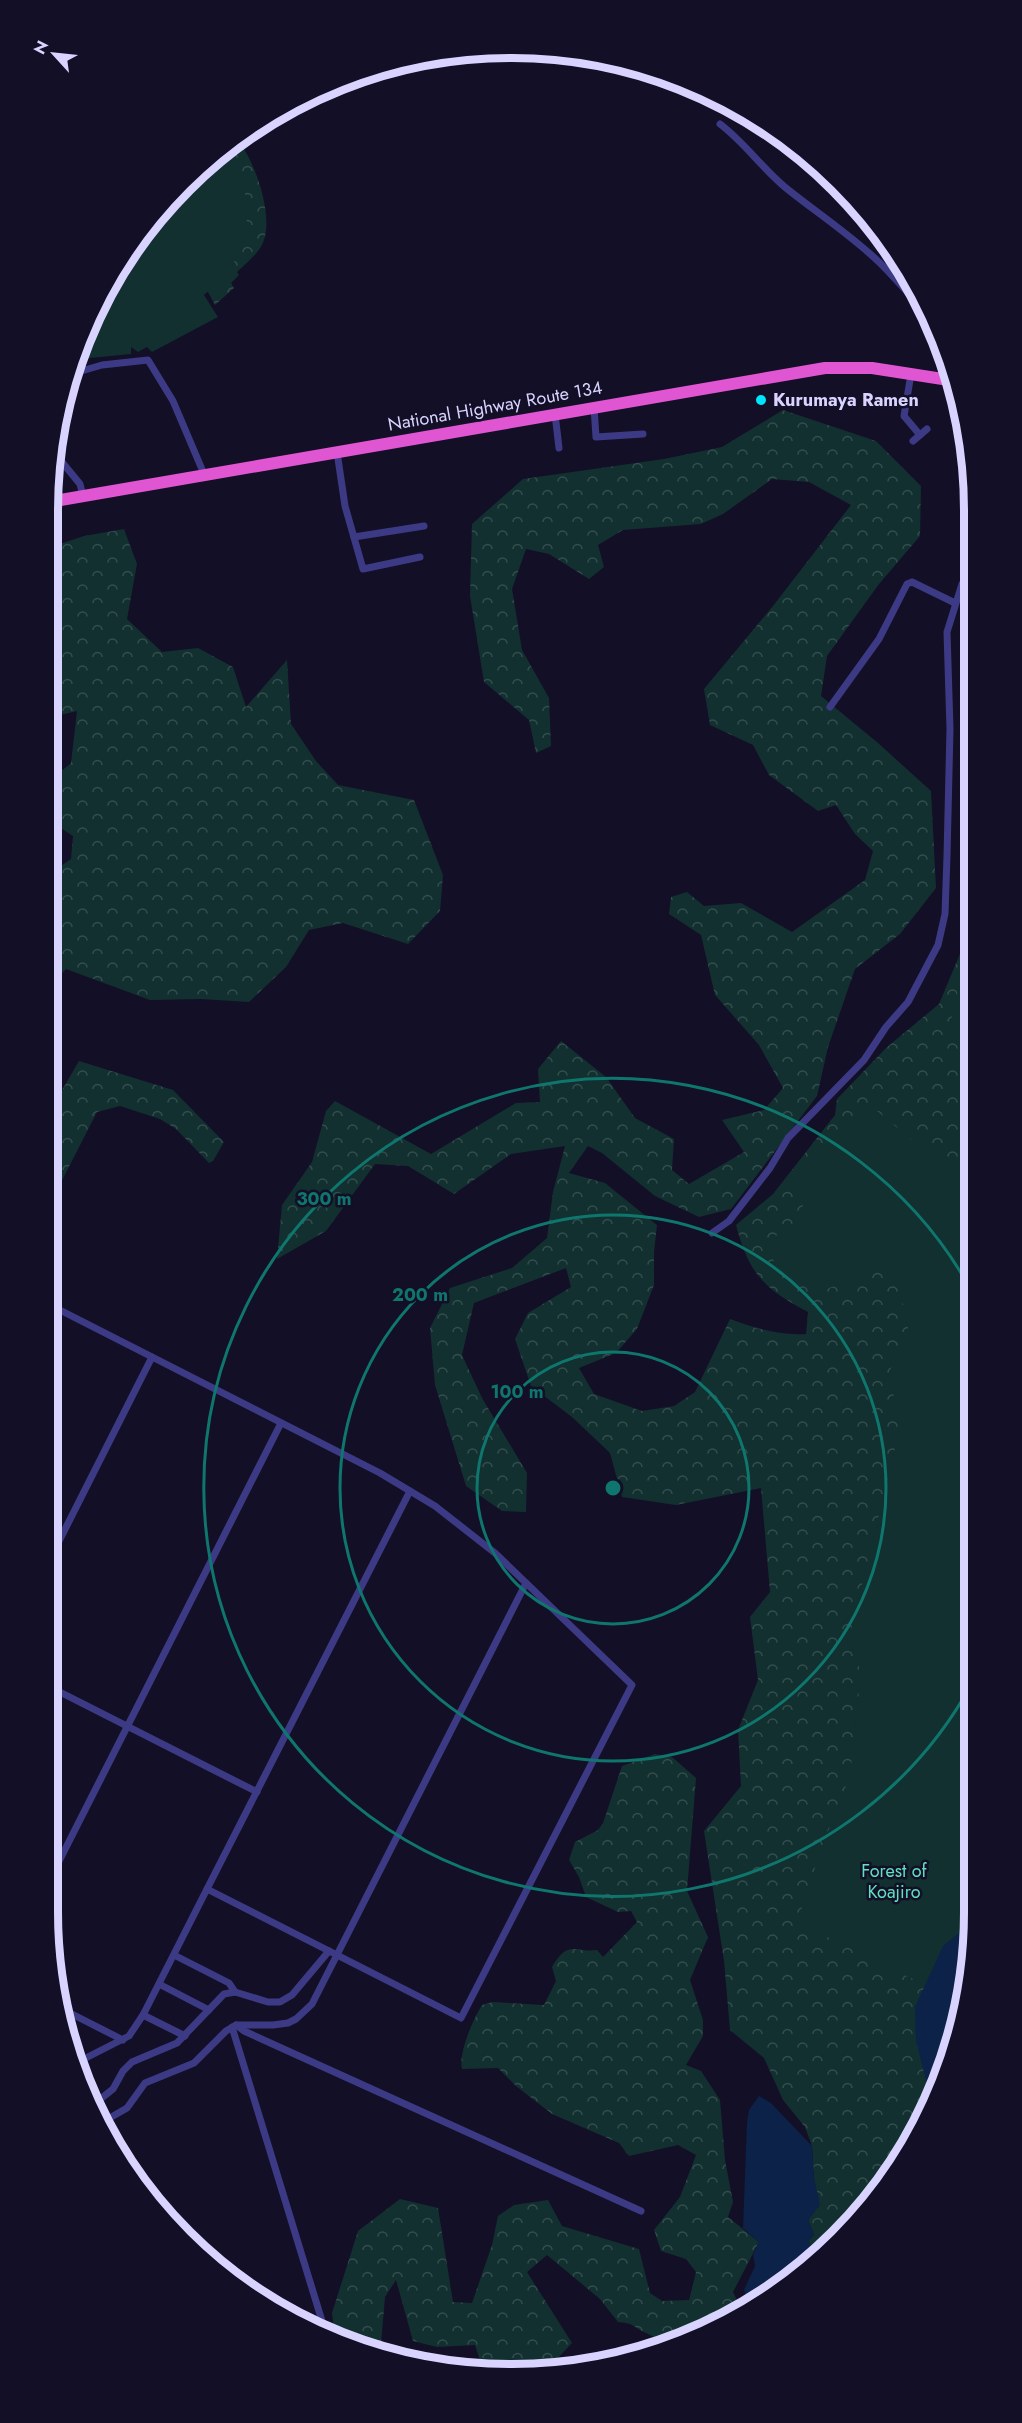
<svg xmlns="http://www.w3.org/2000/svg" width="1022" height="2423" font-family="Jost,sans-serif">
<defs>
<pattern id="forest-crowns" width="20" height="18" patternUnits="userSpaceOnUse" patternTransform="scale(1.5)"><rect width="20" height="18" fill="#12302f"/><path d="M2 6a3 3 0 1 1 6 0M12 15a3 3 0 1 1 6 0" fill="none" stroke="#344d4e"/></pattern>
</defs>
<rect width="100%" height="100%" fill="#130f26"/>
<!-- forest -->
<g fill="url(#forest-crowns)">
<path d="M237,139C255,161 273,213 264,240C260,253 246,263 237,272L239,275L231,283L234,288L215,305L201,279L210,161Z"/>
<path d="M783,410L876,441L921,486L920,536L879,584L827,656L821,696L878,743L931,791L936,888L900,934L855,969L828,1047L817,1096L731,1209L699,1217L655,1196L602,1153L588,1146L569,1173L605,1183L657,1225L654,1252V1285L637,1329L616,1353L579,1368L594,1394L642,1411L674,1406L695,1392L730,1319C755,1328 779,1336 806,1334L808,1312C764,1289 749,1274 736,1225L773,1194L835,1115L837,1099L886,1048L939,1004L962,949L971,847L974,1912L947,1927L927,2081L930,2096L878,2194L810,2258L814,2251L808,2241L814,2235L808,2220L819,2205L814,2178L812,2146L805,2127L783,2100L764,2058L730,2030L724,1961L704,1831L741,1786L738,1730L758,1680L750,1617L770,1592L761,1488L676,1505L622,1497L610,1453L572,1417L531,1386L515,1339L528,1313L571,1287L566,1268L474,1303L462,1355L482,1398L527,1473L526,1512L502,1511L466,1486L435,1385L430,1328L450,1288L512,1268L547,1238L553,1192L565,1146L511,1154L454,1194L408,1166L375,1164L326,1231L277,1259L282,1205L312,1162L326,1111L335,1101L431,1154L516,1103L540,1102L538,1069L561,1041L606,1077L635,1118L674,1139L672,1170L689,1184L744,1152L722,1120L764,1110L783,1088L759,1045L715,995L701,935L669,914L671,897L687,892L704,906L741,903L792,932L865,880L873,851L855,834L836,805L818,811L769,775L753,745L710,725L704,689L773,606L851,505L809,482L772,479L723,514L701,524L623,530L598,545L604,567L589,579L549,554L526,549L512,589L522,650L549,698L551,746L536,753L529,720L484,682L470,596L472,524L523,479L664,459L722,447Z"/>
<path d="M124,529L137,564L127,619L162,652L198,648L233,667L246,707L287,660L291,724L316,761L338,785L414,800L443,875L440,911L408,944L343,923L309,930L286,967L249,1002L201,999L150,1000L66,969L48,988V875L71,859L73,836L48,820V782L71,763L77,711L48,718V548L84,536Z"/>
<path d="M79,1061L173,1090L224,1142L213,1161L209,1163L176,1129L160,1119L120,1106L97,1112L54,1196L48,1199V1114Z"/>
<path d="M655,1754L672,1757L696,1778L687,1891L708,1937L690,1980L703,2020V2036L686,2065L701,2071L720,2100L725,2160L733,2202L728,2217L759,2242L733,2292L742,2311L689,2340L672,2345C663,2340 653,2337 644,2332C632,2326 633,2323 618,2322L600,2299L547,2255L527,2272L572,2343L555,2361L552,2368L483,2370L475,2345L437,2347L413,2341L396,2280L385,2297L380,2355L363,2351L335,2338L332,2313L358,2231L400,2199L438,2208L453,2302L472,2303L492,2245L498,2216L514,2205L548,2200L562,2226L639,2249L650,2293L662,2301L689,2300L696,2272L686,2259L661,2251L654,2230L680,2197L696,2155L678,2145L629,2156L619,2143L552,2114L516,2086L498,2068L462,2069C458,2054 473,2019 482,2005L492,2002L544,2005L556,1981L552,1967C569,1939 573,1953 597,1950L603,1957L637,1922L631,1911L618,1912L586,1897L579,1877L569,1860L575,1842L598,1830L603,1823L622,1766Z"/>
</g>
<!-- park -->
<g fill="#12302f">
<path d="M217,155C257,182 252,230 231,268C226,278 213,287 204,295L218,317L152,352L147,347L138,352L131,347V354L90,358L72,364L110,280L163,206Z"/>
<path d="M971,934L972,1058L949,1029Z"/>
<path d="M870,1105L951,1173L972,1153L974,1912L972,1924L943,1946L925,1985L797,1922L823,1844L850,1776L861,1672L849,1638L899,1433L890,1370L910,1337L895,1265L826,1289L783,1275L764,1245L793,1223L805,1202L793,1186L801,1171Z"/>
</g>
<!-- water -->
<g fill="#0c2248">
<path d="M970,1924H972L950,2060L930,2096L916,2041L915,2007L943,1946Z"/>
<path d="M759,2096L771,2103L812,2146L814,2178L820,2205L808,2220L814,2235L808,2241L814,2251L810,2258L768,2297L750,2307L744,2290L755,2266L753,2255L759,2242L743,2228L747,2122L749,2110Z"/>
</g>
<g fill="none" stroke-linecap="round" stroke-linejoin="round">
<!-- minor -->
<g stroke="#3d3a85" stroke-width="7">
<path d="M720,124C744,142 762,168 786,188C817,213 851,235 880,263C897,280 913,299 930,317"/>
<path d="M71,374L102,365L148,360L173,401L204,474"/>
<path d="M911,374L904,416L920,435"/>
<path d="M594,407L596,437L643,434"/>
<path d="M555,414L559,448"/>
<path d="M913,441L927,429"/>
<path d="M337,452L345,506L363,569L420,557"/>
<path d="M57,456L80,484L83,496"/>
<path d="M354,537L424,526"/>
<path d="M830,707L879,639L907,584L912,582L955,603"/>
<path d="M712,1233L729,1221L770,1168L788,1138L864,1060L886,1027L908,1002L938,945L945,914L947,856L950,729L947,632L962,584L970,571"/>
<path d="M48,1304L380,1473L435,1506L495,1553L632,1685L461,2018L207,1889L143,2015L129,2036L74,2064"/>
<path d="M48,1563L152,1357"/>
<path d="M48,1686L257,1792"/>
<path d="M48,1883L281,1423"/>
<path d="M207,1889L410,1491"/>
<path d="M174,1955L229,1983L235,1992"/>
<path d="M159,1984L209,2010"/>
<path d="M64,2010L123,2040"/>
<path d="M143,2015L185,2036"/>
<path d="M236,2025L244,2031L641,2211"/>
<path d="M232,2027L326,2334"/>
<path d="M93,2105L113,2089L123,2071L132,2062L177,2043L224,1994L235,1992L268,2002H280L292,1995L329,1951"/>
<path d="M101,2123L127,2108L145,2083L194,2063L226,2031L236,2025H273L288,2023L296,2019L312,2004L526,1583"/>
</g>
<!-- trunk -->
<path stroke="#e055d1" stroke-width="12" d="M49,502L825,368H872L949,380"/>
</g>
<!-- distance rings -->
<g fill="none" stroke="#0f766e" stroke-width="3">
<circle cx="613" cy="1488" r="136"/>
<circle cx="613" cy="1488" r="273"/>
<path d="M972 1683A409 409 0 1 1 971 1290"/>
</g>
<!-- markers -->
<circle fill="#00e5ff" stroke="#130f26" stroke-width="2" cx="761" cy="400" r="6"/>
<g text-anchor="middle" stroke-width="5" stroke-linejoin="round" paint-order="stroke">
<!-- poi labels -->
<g font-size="18" font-weight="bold" fill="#d9d4ff" stroke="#130f26" text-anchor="start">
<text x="773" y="406">Kurumaya Ramen</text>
</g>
<!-- street labels -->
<g font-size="18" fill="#d9d4ff" stroke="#130f26">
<text transform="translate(495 406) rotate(-10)" y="6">National Highway Route 134</text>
</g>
<!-- park labels -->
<g font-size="18" fill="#5fe0c0" stroke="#130f26">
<text x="894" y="1877">Forest of<tspan x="894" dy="21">Koajiro</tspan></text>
</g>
</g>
<!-- crop -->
<path d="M0 0H1022V2423H0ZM510 58H512A452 452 0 0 1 964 510V1912A452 452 0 0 1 512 2364H510A452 452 0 0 1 58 1912V510A452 452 0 0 1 510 58Z" fill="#130f26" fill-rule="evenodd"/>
<path fill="none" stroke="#d9d4ff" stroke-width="8" d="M510 58H512A452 452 0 0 1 964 510V1912A452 452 0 0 1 512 2364H510A452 452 0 0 1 58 1912V510A452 452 0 0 1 510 58Z"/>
<circle cx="613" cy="1488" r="9" fill="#0f766e" stroke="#130f26" stroke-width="3"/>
<g font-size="18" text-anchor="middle" font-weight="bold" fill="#0f766e" stroke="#130f26" stroke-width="5" stroke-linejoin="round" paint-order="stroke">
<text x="324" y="1205">300 m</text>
<text x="420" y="1301">200 m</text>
<text x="517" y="1398">100 m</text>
</g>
<!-- north arrow -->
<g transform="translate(54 54) rotate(297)" stroke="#130f26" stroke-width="4.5" paint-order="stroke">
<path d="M0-4.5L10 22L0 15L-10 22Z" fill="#d9d4ff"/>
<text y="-9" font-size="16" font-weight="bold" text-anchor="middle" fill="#d9d4ff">N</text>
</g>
</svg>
